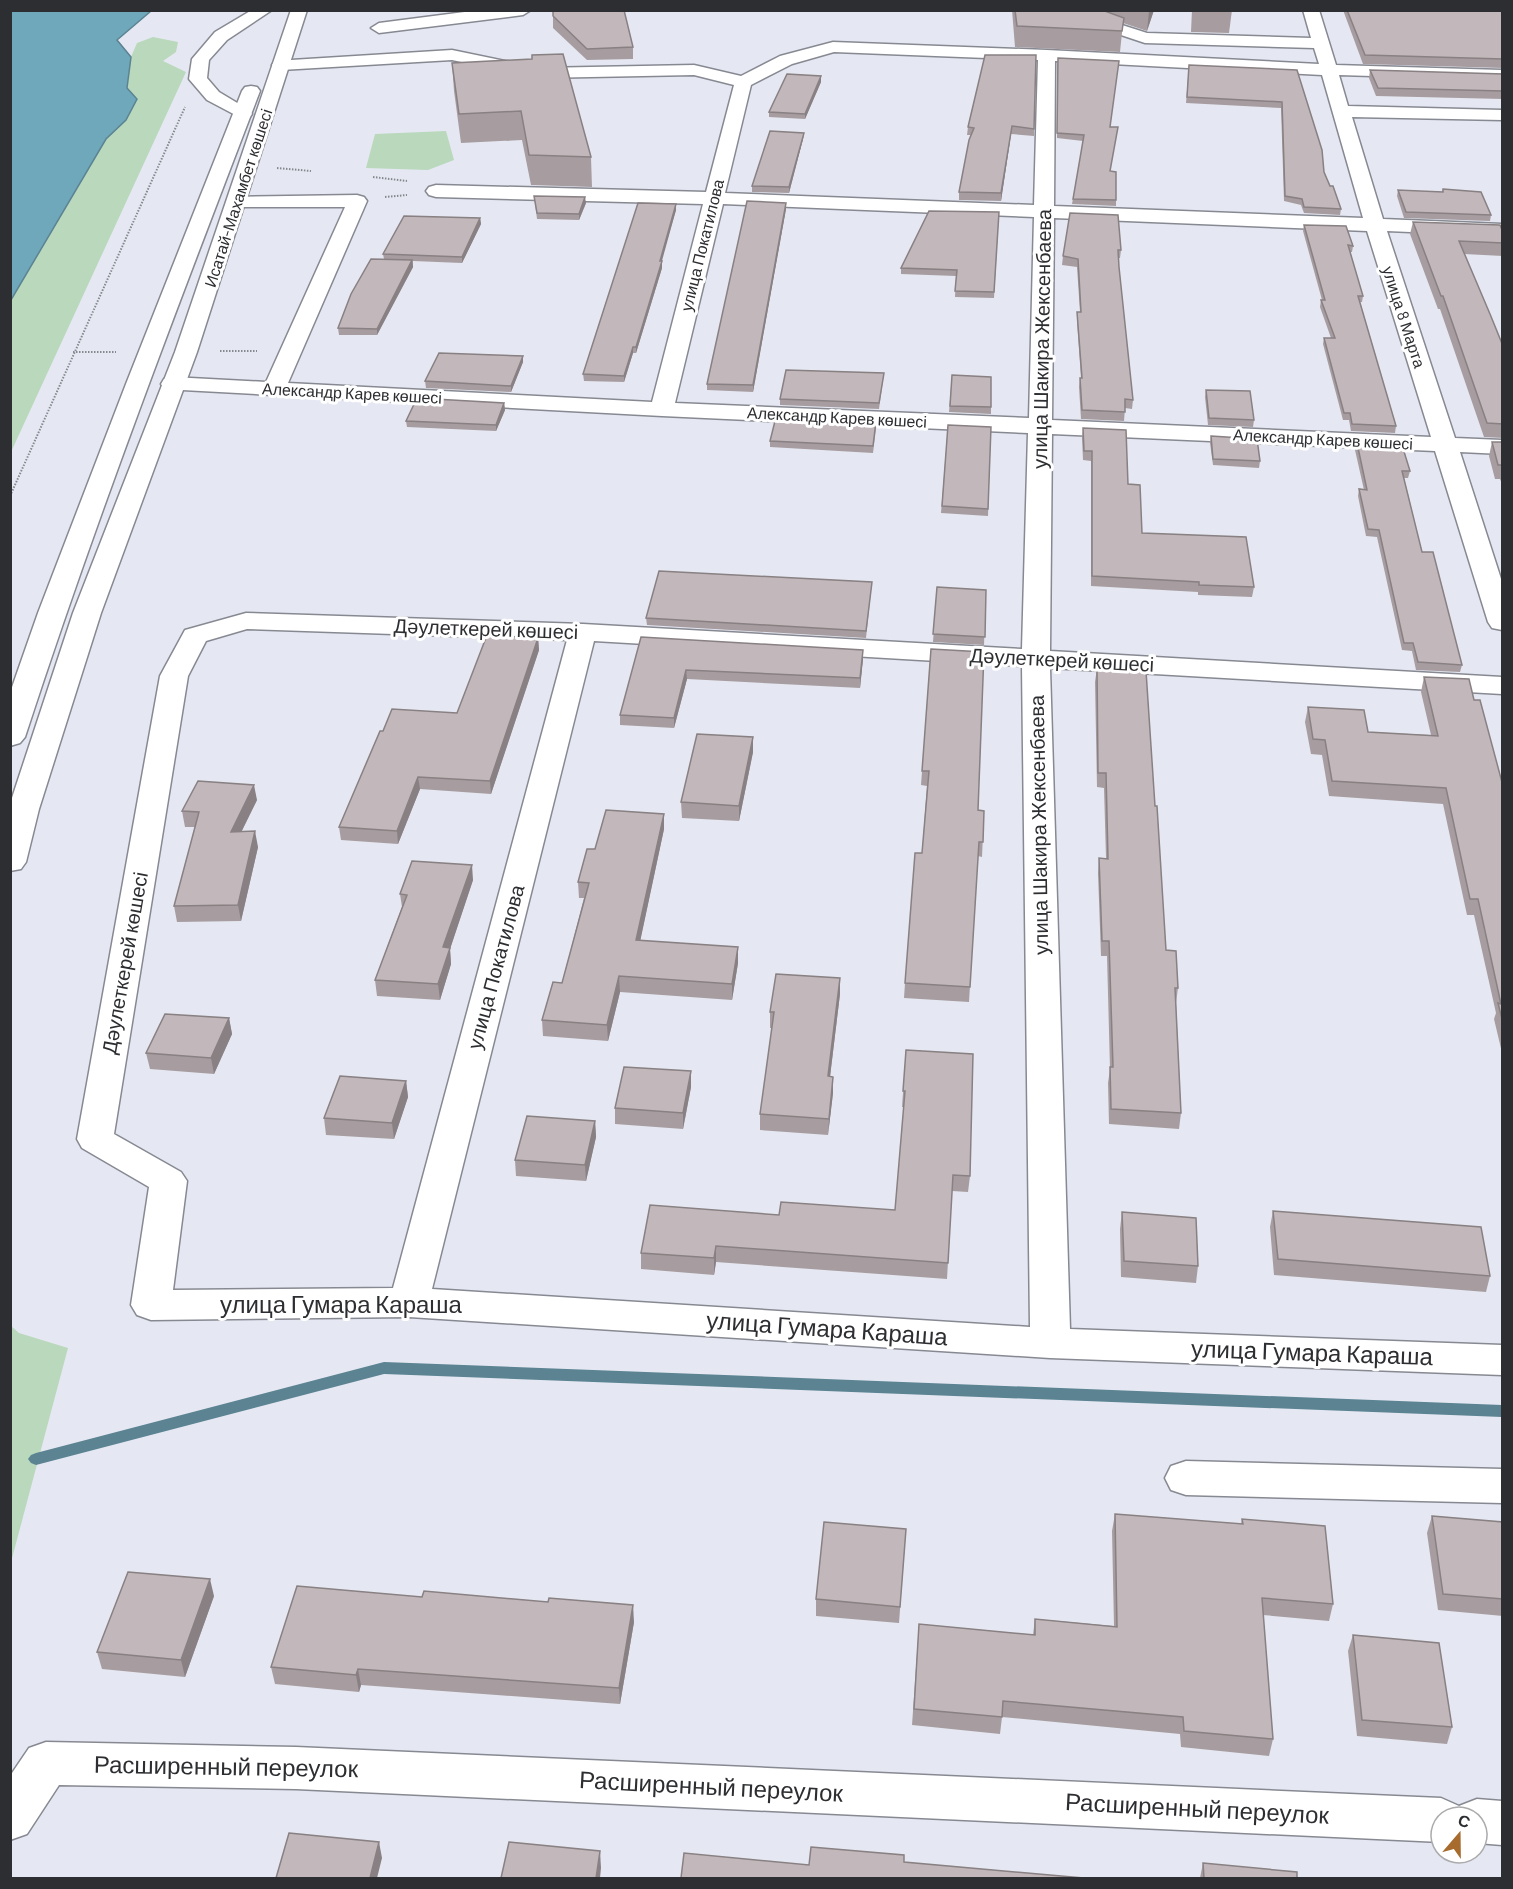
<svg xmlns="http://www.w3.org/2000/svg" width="1513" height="1889" font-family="Barlow,sans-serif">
<rect width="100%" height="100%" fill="#e5e8f2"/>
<!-- green -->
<g fill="#b9d8bc">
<path d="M153,37L178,42L176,52L163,61L186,72L11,452V300L106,139L126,120L137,100L127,89L131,57L137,43Z"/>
<path d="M446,131L454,160L428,170L366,168L375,134Z"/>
<path d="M11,1326L19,1333L68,1348L11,1562Z"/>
</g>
<!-- water -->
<path fill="#6fa8bb" stroke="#5b8392" stroke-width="1.5" d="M11,10L151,11L117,40L131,57L127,88L137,99L126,120L106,139L11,300Z"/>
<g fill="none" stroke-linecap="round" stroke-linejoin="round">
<!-- stream -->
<path fill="#5b8392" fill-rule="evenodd" d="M384,1362L1502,1405V1417L384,1374L36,1465L31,1463L28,1459L31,1455L36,1453Z"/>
<!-- minor casing -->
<g stroke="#878992" stroke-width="3">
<g id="minor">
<path d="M252,10H272L227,40L209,60L207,78L219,92L249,110L252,114L249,118L243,119L207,100L189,79L192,59L215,32Z"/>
<path d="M480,10H531L523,15L379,33L371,28L379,23Z"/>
<path d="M1303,10H1319L1336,65L1502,70V80L1339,75L1348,106L1502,110V120L1352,117L1383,219L1502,224V236L1387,231L1455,438L1502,440V454L1460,452L1502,582V630L1492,628L1488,622L1435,451L1052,434L1050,651L1502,677V694L1050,668L1070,1329L1502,1345V1375L1050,1358L409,1317L151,1320L137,1315L131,1305L149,1187L82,1148L77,1139L160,676L185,630L246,613L583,624L1022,649L1028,433L662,416L164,389L161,384L164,379L172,377L266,382L345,207H237L230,205L227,201L230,197L357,195L364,197L367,201L288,383L652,402L703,204L436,197L429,195L426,191L429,187L436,185L706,192L734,85L694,75L539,78L452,60L281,70L275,69L272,65L275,61L452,50L539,68L694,65L741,76L780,56L833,42L1047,50L1319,64L1314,48L1145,43L1091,25L1089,22L1097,17L1147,33L1311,38ZM834,52L1038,60L1034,205L725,193L751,85L792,64ZM1055,61L1322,75L1363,218L1054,206ZM723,204L1034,217L1029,418L675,403ZM1054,218L1367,231L1431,437L1052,420ZM247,629L567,640L393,1288L173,1290L187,1181L181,1172L114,1134L188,676L206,641ZM594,641L1022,666L1030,1327L432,1289Z"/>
<path d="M1186,1461L1502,1469V1503L1186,1495L1171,1490L1165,1478L1171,1466Z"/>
<path d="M46,1742L296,1747L1441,1798L1459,1806L1477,1799L1502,1801V1845L1477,1843V1817H1441V1842L296,1789L59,1785L27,1834L10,1840V1776L29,1748Z"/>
</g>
</g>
<!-- major casing -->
<g stroke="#878992" stroke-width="3">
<g id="major">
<path d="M291,10H307L197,352L101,613L39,809L26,862L21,869L10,871V804L73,613L175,352Z"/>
<path d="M251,86L257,87L260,91C178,305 96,519 25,737L20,743L10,746V693L38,613L126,384L242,91L245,87Z"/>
</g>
</g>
<!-- path -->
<g stroke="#86888e" stroke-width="2" stroke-dasharray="1.5 1.5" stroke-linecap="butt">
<path d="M277,168L311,171"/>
<path d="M373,177L407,181"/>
<path d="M385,197L407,195"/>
<path d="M220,351H257"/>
<path d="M73,352H116"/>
<path d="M10,496L185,107"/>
</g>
<!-- minor -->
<use href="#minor" fill="#fff" fill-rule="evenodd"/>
<!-- major -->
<use href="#major" fill="#fff" fill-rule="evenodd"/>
</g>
<!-- wall -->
<g fill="#a79da0">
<path d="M1012,10H1154L1147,31L1123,23L1120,52L1015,47Z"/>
<path d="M1192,10H1232L1229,33L1191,32Z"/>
<path d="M1343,10H1503V68L1363,64Z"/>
<path d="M553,16L633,47V59L587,60L553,28Z"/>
<path d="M985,55L1034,129V136L1011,134L1001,201L959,200V192L971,135H967L968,127Z"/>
<path d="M452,63L591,157L592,187L531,185L522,140L461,143L454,91Z"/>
<path d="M1057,63L1110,127H1118L1110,171L1116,200V206L1072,204L1083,141L1057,138Z"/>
<path d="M1189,65L1297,70L1324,172L1341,209L1340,215L1304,213L1301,205L1284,201L1281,108L1186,103Z"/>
<path d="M1370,70L1503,74V99L1376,96L1369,78Z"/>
<path d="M821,76V82L805,119L769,117V112Z"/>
<path d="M804,133L803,139L789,193L752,192V186Z"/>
<path d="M1443,189L1491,215L1490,221L1404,218L1397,196L1398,190L1442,192Z"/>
<path d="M534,196L586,203L579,220L537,219Z"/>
<path d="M676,204V210L661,261L662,268L636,353H633L624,382L584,381L583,374Z"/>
<path d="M786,209L753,392L707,390V384Z"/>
<path d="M999,212L994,298L955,297L956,276L901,274V268Z"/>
<path d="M480,218L481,224L462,263L413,261V267L377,335H339L338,328L384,259L383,254Z"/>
<path d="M1413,222L1503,232V256L1464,254L1503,346V438L1484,437L1440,309H1438L1410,234Z"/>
<path d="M1304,225L1353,246L1352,252H1350L1363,296L1362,302H1360L1396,426L1395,433L1351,431L1349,420H1343L1323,344L1324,338H1331L1320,307L1321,300H1322L1303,231Z"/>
<path d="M1121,250L1120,258H1118L1119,267L1133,400L1132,409L1125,408L1124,421L1081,419L1079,387L1080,378H1081L1077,321V312H1080L1077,267L1062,265L1063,256Z"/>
<path d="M523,356V362L511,392L426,388L425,381Z"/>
<path d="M884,373L879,409L780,405V399Z"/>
<path d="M952,375L991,407V414L949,412Z"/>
<path d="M1206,390L1254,420L1253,427L1208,425L1205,397Z"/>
<path d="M504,403L505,410L496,431L407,427L406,421Z"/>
<path d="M948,425L991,427L988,516L941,513Z"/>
<path d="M876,428L873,453L770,447V441Z"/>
<path d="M1083,428L1128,484L1142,533L1254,587L1252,597L1198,595V592L1091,586V461L1083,460L1082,438Z"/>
<path d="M1211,436L1260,461L1259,468L1213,465L1210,443Z"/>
<path d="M1492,442H1503V486L1500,479H1495L1489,456Z"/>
<path d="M1357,443L1410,471L1408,478H1404L1422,552L1462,665L1460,672L1416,670L1412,651L1402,650L1377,537L1366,536L1358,496L1359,489L1364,490L1355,450Z"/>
<path d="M872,582L866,638L647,625L646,618Z"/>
<path d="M937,587L986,590L984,645L933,642Z"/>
<path d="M641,637L863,659L860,688L687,679L674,728L620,725V715Z"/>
<path d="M538,638L539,650L491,794L420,789L398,844L341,840L339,827L383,731L457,713Z"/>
<path d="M931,649L978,810L984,811L982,857L978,856L969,1002L904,998L905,983L922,853L927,786L921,785Z"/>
<path d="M1097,668L1155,806L1166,950L1178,988L1176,1003L1181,1113L1179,1129L1109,1124L1108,1083L1110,1069L1107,956H1101L1098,873L1099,858H1106L1104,788L1097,787L1095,682Z"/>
<path d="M1424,677L1474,700L1503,786V1057L1494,1019L1496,1013L1474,915H1467L1443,804L1329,796L1322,755L1311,754L1305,722L1308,707L1368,732L1431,735L1421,692Z"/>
<path d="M753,737V752L739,821L682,818L681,802Z"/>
<path d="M257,800L241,832L258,847L241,921L177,922L174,906L195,827H185L182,811Z"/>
<path d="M664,829L640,941L738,947V963L732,1000L620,992L608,1041L543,1036L542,1020L562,983L584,898H579L578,882L595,849Z"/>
<path d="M473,880L450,949L451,964L440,1000L377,996L375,980L402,907L400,894Z"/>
<path d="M840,978V994L830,1077L833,1093L828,1135L760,1130V1114L772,1028H770V1012Z"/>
<path d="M229,1018L232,1034L214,1074L150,1069L146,1053Z"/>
<path d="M906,1050L970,1176L968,1192L952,1191L947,1279L716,1262L714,1275L641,1269V1253L779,1215L895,1210L904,1107H902Z"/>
<path d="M406,1081L408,1097L394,1139L326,1135L324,1118Z"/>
<path d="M691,1087L683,1129L615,1124V1108Z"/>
<path d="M595,1121L596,1137L586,1181L516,1176L515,1160Z"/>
<path d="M1273,1211L1490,1276L1486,1292L1274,1275L1270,1227Z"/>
<path d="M1122,1212L1198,1266L1196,1283L1121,1277L1120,1229Z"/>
<path d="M1115,1514L1241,1524L1242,1519L1333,1604L1329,1621L1263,1615L1273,1739L1269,1756L1181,1747L1180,1734L1002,1717L1000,1734L912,1725L919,1624L1033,1635L1035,1619L1114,1626L1112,1531Z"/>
<path d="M1432,1516L1503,1522V1616L1438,1610L1427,1533Z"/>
<path d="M906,1529L899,1623L816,1616V1599Z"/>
<path d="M214,1596L185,1677L102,1669L97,1652Z"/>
<path d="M634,1622L620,1704L361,1685L359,1692L275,1684L271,1667Z"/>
<path d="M1353,1635L1452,1727L1447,1744L1357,1736L1348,1651Z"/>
<path d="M1203,1863L1297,1878H1200Z"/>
</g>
<!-- shaded-wall -->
<g fill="#888082">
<path d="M1154,10L1147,31L1149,11Z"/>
<path d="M821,76V82L805,119V114Z"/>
<path d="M1012,126L1011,134L1001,201V193Z"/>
<path d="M804,133L803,139L789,193V187Z"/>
<path d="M585,197L586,203L579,220V214Z"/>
<path d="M786,203V209L753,392V385Z"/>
<path d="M676,204V210L660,268V261Z"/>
<path d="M480,218L481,224L462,263V257Z"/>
<path d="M412,260L413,267L377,335V329Z"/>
<path d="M662,261V268L636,353V347Z"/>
<path d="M633,347V353L624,382V376Z"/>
<path d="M523,356V362L511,392V386Z"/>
<path d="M504,403L505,410L496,431V425Z"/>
<path d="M538,638L539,650L491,794L490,781Z"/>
<path d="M863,650V659L860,688V678Z"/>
<path d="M686,670L687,679L674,728V718Z"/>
<path d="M753,737V752L739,821V806Z"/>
<path d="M418,777L420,789L398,844L397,831Z"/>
<path d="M254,785L257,800L234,847L231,832Z"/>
<path d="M664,814V829L637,956L636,940Z"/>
<path d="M255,831L258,847L241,921L238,905Z"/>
<path d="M472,865L473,880L450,949L451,964L440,1000L438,984L443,947Z"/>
<path d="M738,947V963L732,1000V984Z"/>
<path d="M619,976L620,992L608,1041L607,1025Z"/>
<path d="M840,978V994L828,1093V1076Z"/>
<path d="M229,1018L232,1034L214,1074L211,1058Z"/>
<path d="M691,1071V1087L683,1129V1113Z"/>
<path d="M833,1077V1093L828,1135L829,1119Z"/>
<path d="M406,1081L408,1097L394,1139L392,1123Z"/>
<path d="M595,1121L596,1137L586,1181L585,1165Z"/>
<path d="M716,1246V1262L714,1275V1258Z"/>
<path d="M210,1579L214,1596L185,1677L181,1660Z"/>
<path d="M633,1605L634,1622L620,1704L619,1688Z"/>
<path d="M358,1669L361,1685L359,1692L356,1675Z"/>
<path d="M379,1842L382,1858L377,1878H370Z"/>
<path d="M600,1851L601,1868L600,1878H596Z"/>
</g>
<!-- building -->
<g fill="#c2b7ba" stroke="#888082" stroke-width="1.5">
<path d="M553,10H624L633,47L587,49L553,16Z"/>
<path d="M1015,10H1102L1124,18L1122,31L1017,26Z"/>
<path d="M1347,10H1503V59L1365,55Z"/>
<path d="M563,54L591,157L529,155L521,111L459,114L452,63L532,59V55Z"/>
<path d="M985,55H1036L1034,129L1012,126L1001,193L959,192L969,140L974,128L968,127Z"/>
<path d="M1058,58L1119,61L1110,127H1118L1110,171L1116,172V200L1073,199L1084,135L1057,133Z"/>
<path d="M1189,65L1297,70L1322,150L1324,172L1330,186H1333L1341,209L1304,207L1302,199L1285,196L1282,102L1187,97Z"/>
<path d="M1370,70L1503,74V91L1378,88Z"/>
<path d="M787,74L821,76L805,114L769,112Z"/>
<path d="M770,131L804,133L789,187L752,186Z"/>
<path d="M1443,189L1481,192L1491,215L1406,212L1398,190L1443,192Z"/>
<path d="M534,196L585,197L579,214L537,213Z"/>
<path d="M747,201L786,203L753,385L707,384Z"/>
<path d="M638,203L676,204L660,261H662L636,347H633L624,376L583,374Z"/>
<path d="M929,211L999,212L994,292L955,291L957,270L901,268Z"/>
<path d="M1070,213L1118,215L1121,250H1118L1119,267L1133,400L1125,399V412L1082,410L1080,378H1082L1077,312H1081L1078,259L1063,256Z"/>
<path d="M404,216L480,218L462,257L383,254Z"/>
<path d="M1413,222L1500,225L1503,232V243L1459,241L1490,314L1503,346V424L1487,423L1443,296H1441Z"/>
<path d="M1304,225L1346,226L1353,246L1348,245L1363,296H1358L1396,426L1352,424L1350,413H1344L1324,338H1335L1321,300H1325Z"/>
<path d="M371,259L412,260L377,329L338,328L351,294Z"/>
<path d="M439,353L523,356L511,386L425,381Z"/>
<path d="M786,370L884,373L879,403L780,399Z"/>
<path d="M952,375L991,377V407L950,406Z"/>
<path d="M1206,390L1250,391L1254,420L1209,418Z"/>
<path d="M417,398L504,403L496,425L406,421Z"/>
<path d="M776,417L876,421L873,446L770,441Z"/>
<path d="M948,425L991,427L988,509L942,506Z"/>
<path d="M1083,428L1126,430L1128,484L1140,485L1142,533L1246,537L1254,587L1199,585V582L1092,576V451H1084Z"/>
<path d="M1211,436L1257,439L1260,461L1213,459Z"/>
<path d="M1492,442H1503V465H1498Z"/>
<path d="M1357,443L1402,445L1410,471H1402L1422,552H1433L1462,665L1418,662L1413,643H1404L1379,530L1368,529L1359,489L1367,490Z"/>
<path d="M659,571L872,582L866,631L646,618Z"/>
<path d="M937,587L986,590L985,637L933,634Z"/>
<path d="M487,635L538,638L490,781L418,777L397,831L339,827L380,731H383L392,709L457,713Z"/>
<path d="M641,637L863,650L860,678L686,670L674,718L620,715Z"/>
<path d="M931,649L984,652L978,810L984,811L983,842H979L970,987L905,983L915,853H922L929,771H922Z"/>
<path d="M1097,668L1146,671L1155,806H1157L1166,950L1176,951L1178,988H1175L1181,1113L1111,1109L1110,1067H1113L1109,941H1102L1099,858L1108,859L1106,773H1098Z"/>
<path d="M1424,677L1469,679L1474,700H1480L1503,786V1023L1498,1003L1501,1004L1478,899H1470L1446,788L1332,781L1325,740L1313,739L1308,707L1364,710L1368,732L1438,736Z"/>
<path d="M697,734L753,737L739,806L681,802Z"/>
<path d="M198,781L254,785L231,832L255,831L238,905L174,906L199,812L182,811Z"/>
<path d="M606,810L664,814L636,940L738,947L732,984L619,976L607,1025L542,1020L553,982L562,983L589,883L578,882L587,849H595Z"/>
<path d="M412,861L472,865L443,947L450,948L438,984L375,980L407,895L400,894Z"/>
<path d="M776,974L840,978L828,1076L833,1077L829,1119L760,1114L774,1012H770Z"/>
<path d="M165,1014L229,1018L211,1058L146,1053Z"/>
<path d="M906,1050L973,1054L970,1176L953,1175L948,1263L716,1246L714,1258L641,1253L650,1205L779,1215L781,1202L895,1210L905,1091H903Z"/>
<path d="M624,1067L691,1071L683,1113L615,1108Z"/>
<path d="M340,1076L406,1081L392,1123L324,1118Z"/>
<path d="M527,1116L595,1121L585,1165L515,1160Z"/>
<path d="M1273,1211L1481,1227L1490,1276L1278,1259Z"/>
<path d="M1122,1212L1196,1218L1198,1266L1124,1261Z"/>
<path d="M1115,1514L1243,1524L1242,1519L1325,1526L1333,1604L1262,1598L1273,1739L1184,1731L1183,1717L1003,1701L1002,1717L914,1709L919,1624L1035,1635V1619L1117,1627Z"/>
<path d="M1432,1516L1503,1522V1599L1443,1594Z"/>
<path d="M824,1522L906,1529L900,1607L816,1599Z"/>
<path d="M128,1572L210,1579L181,1660L97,1652Z"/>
<path d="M297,1586L422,1597L424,1591L548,1602L549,1598L633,1605L619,1688L358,1669L356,1675L271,1667Z"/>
<path d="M1353,1635L1439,1643L1452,1727L1362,1720Z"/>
<path d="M289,1833L379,1842L370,1878H276Z"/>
<path d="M509,1842L600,1851L596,1878H501Z"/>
<path d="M811,1847L904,1855V1862L1084,1878H681L684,1853L809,1865Z"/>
<path d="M1203,1863L1297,1872V1878H1204Z"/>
</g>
<g text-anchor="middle" stroke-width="6" stroke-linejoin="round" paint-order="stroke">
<!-- far-street labels -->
<g font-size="16" fill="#2d2e31" stroke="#fff">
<text transform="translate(238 198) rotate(-72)" y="6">Исатай-Махамбет көшесі</text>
<text transform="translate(702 245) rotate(-76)" y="6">улица Покатилова</text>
<text transform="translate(1404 317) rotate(72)" y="6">улица 8 Марта</text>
<text transform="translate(352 393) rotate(3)" y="6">Александр Карев көшесі</text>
<text transform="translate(837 417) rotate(3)" y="6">Александр Карев көшесі</text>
<text transform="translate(1323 439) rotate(3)" y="6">Александр Карев көшесі</text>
</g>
<!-- street labels -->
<g font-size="20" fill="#2d2e31" stroke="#fff">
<text transform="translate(1042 339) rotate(-89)" y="7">улица Шакира Жексенбаева</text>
<text transform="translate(486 629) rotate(2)" y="7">Дәулеткерей көшесі</text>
<text transform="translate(1062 660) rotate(3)" y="7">Дәулеткерей көшесі</text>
<text transform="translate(1039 825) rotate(-91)" y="7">улица Шакира Жексенбаева</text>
<text transform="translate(125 963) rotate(-80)" y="7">Дәулеткерей көшесі</text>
<text transform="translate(496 967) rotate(-75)" y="7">улица Покатилова</text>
</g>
<!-- near-street labels -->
<g font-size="24" fill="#2d2e31" stroke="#fff">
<text x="341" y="1313">улица Гумара Караша</text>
<text transform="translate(827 1329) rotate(4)" y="8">улица Гумара Караша</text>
<text transform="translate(1312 1353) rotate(2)" y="8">улица Гумара Караша</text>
<text transform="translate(226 1767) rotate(1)" y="8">Расширенный переулок</text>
<text transform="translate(711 1787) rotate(3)" y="8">Расширенный переулок</text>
<text transform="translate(1197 1809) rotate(3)" y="8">Расширенный переулок</text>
</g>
</g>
<!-- border -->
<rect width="1513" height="1889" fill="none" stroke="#2d2e31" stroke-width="24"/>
<!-- north arrow -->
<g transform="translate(1459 1835) rotate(20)"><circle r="28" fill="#ffffff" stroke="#ababad" stroke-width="1.5"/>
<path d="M0-4.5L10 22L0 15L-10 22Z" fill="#a66b2d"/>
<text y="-9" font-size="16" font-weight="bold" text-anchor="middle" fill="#2d2e31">С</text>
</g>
</svg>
